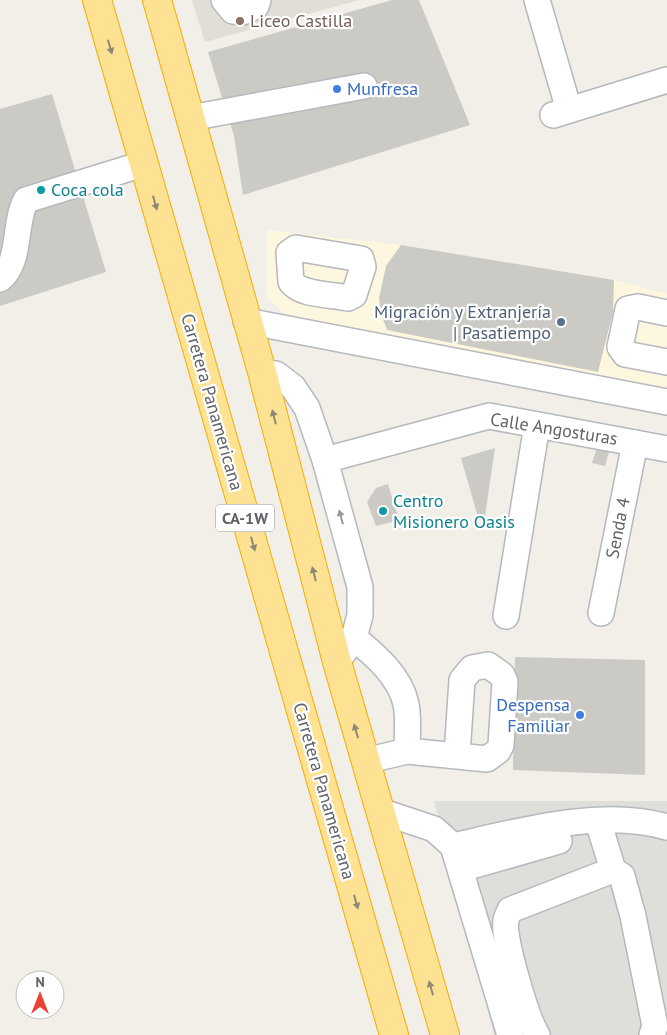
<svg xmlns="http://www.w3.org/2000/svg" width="667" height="1035" font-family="'PT Sans',sans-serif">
<rect width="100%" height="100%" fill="#f1efe8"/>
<!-- commercial -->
<path fill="#fef7e0" d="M267,230L401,245L614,280L667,294V390L288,317L267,297Z"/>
<!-- industrial -->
<path fill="#e0deda" d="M434,801H667V1035H494Z"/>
<!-- education -->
<path fill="#e1ded6" d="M192,0H359L205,42Z"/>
<!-- building -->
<g fill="#cccac5">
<path d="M392,0H419L470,125L243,195L234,136L208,52Z"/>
<path d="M52,94L106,272L0,306V109Z"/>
<path d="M401,245L614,280L613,312L598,372L387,330L381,314L379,298L386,266Z"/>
<path d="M495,448L485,516L478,517L461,458Z"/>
<path d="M597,448L609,452L605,466L592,463Z"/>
<path d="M388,484L399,520L376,526L367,502L376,488Z"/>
<path d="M515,657L645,660V775L513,770Z"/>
</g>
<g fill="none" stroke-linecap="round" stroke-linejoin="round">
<!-- minor casing -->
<g stroke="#b5b8bc" stroke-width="28">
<g id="minor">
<path d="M224,0L233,11L243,12L256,6L258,0"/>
<path d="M537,0L569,110"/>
<path d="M553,115L667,80"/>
<path d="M190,118L364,86"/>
<path d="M296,248L361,259L363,267L354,295L348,298C332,294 302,296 291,282L289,253Z"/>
<path d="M0,279C22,261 13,224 26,200L143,164"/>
<path d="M667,313L638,307L628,309L620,347L625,354L667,362"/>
<path d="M246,321L667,402"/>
<path d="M262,372L276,374L293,387L307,408L325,460L360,587V615L354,638L337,662"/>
<path d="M325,460L489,416L667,449"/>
<path d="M601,613L635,443"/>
<path d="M506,616L537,425"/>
<path d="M354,638C375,655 400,676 406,704C409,719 407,736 407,751"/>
<path d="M365,761L407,751L487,759L498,751L501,745L505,682L502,675L488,665L472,668L462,680L457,755"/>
<path d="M380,811L434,829L453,846L510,1035"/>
<path d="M598,821L613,870L622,876L633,916L655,1026L652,1035"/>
<path d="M453,846C519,831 601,808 667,827"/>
<path d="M461,869L559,841"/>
<path d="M537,1035C527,1019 502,937 506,921C506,917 509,913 510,910L613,870"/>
</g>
</g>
<!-- highway casing -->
<g stroke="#f9ab00" stroke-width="30">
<g id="highway">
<path d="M97,0L394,1035"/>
<path d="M157,0L262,372L337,662L445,1035"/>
</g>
</g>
<!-- minor -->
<use href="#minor" stroke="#fff" stroke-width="25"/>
<!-- highway -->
<use href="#highway" stroke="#fde293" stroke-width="28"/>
</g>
<!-- one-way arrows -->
<defs><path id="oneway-solid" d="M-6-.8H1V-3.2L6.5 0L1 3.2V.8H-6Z" transform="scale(1.25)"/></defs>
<g fill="#8e8975">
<use href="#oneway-solid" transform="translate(110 47) rotate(74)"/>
<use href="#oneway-solid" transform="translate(155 203) rotate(74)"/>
<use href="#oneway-solid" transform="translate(274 417) rotate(-104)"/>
<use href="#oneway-solid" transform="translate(253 544) rotate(74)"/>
<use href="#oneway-solid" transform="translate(314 574) rotate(-104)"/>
<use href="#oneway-solid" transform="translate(356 731) rotate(-106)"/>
<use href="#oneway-solid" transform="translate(356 902) rotate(74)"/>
<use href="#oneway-solid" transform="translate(431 988) rotate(-106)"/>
</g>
<use fill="#979a9d" href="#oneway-solid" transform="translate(341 517) rotate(-105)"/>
<!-- markers -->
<circle fill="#8d6e63" stroke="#fff" stroke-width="2" cx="240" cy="21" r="5"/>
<g fill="#3f7fe0" stroke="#fff" stroke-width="2">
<circle cx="337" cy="89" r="5"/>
<circle cx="580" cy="715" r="5"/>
</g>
<g fill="#0f9aa8" stroke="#fff" stroke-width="2">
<circle cx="41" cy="190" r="5"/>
<circle cx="383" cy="511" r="5"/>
</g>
<circle fill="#5c6f8a" stroke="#fff" stroke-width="2" cx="561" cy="322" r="5"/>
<g text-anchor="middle" stroke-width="4.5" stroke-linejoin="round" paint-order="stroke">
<!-- shield labels -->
<rect fill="#fff" stroke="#8f9295" stroke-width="1" x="216" y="504.5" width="58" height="27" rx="4"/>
<g font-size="16" font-weight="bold" fill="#5f6368">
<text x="245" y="524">CA-1W</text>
</g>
<!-- education labels -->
<g font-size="18" fill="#785e54" stroke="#fff" text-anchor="start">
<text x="250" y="27">Liceo Castilla</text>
</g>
<!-- shop labels -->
<g font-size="18" fill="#366cbe" stroke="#fff" text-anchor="start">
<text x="347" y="95">Munfresa</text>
<text x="570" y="711" text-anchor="end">Despensa<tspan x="570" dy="21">Familiar</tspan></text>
</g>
<!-- culture labels -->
<g font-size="18" fill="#0d838f" stroke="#fff" text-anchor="start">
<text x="51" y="196">Coca cola</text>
<text x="393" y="507">Centro<tspan x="393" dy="21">Misionero Oasis</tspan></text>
</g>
<!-- service labels -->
<g font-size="18" fill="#4e5e75" stroke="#fff" text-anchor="end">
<text x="551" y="318">Migración y Extranjería<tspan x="551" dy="21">| Pasatiempo</tspan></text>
</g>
<!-- street labels -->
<g font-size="18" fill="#5f6368" stroke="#fff">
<text transform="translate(212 402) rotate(74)" y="6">Carretera Panamericana</text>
<text transform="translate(554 429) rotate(9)" y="6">Calle Angosturas</text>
<text transform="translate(618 528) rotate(-79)" y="6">Senda 4</text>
<text transform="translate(324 791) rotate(74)" y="6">Carretera Panamericana</text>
</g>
</g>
<!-- north arrow -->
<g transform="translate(40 995)"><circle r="24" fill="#ffffff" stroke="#bfc1c3"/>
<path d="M0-4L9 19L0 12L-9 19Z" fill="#ea4335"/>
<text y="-8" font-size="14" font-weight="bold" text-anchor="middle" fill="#5f6368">N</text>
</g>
</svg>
